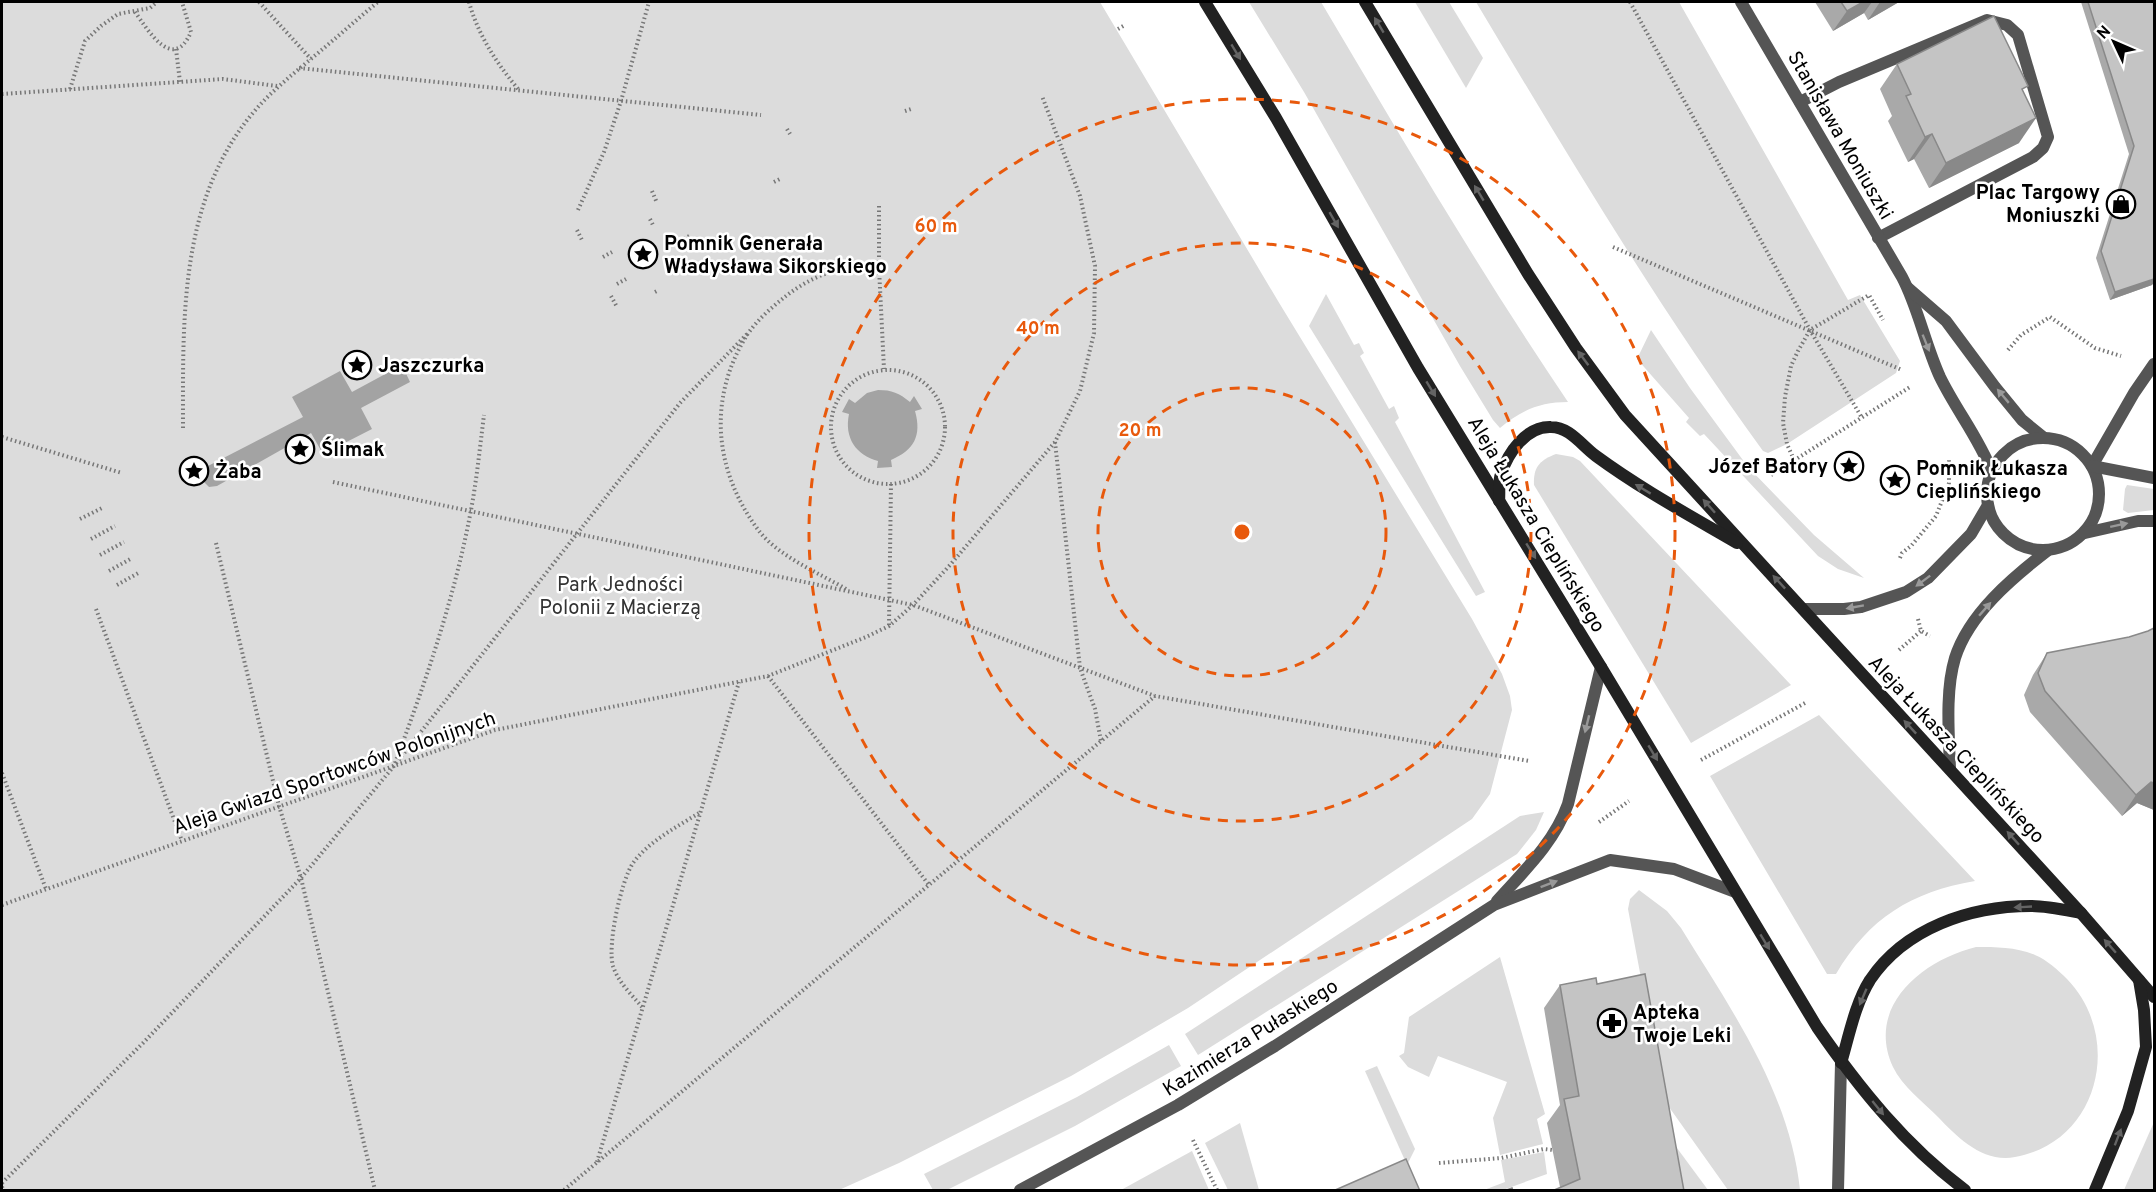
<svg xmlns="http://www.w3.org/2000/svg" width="2156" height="1192" font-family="Overpass,sans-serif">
<rect width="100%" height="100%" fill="#fff"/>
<!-- green -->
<g fill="#dcdcdc">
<path d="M2,2H1100L1278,301L1472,619L1502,674L1510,696L1512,710L1490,794L1472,819L1188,1008L1130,1042L1071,1076L899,1163L839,1190H2Z"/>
<path d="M1249,2H1321C1401,137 1480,272 1568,402C1541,402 1521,410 1500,428L1493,420L1460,366L1304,92Z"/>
<path d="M1415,2H1449L1483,58L1466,88Z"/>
<path d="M1476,2H1679L1848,300L1860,295L1900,361L1896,373L1787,444L1768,453L1763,451C1658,307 1567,154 1476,2Z"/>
<path d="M1326,294L1354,345L1359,343L1364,353L1360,356L1389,409L1394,406L1399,418L1395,422L1485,592L1476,596L1309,326Z"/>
<path d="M1651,330L1690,388L1748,467L1814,535L1864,578L1838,569L1818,556L1704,434L1700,436L1686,422L1689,418L1637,359Z"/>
<path d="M1556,454L1573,457L1580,461L1791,685L1691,743L1534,485C1533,467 1540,460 1556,454Z"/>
<path d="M2127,485L2154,489V510L2128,513L2123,510L2125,489Z"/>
<path d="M1819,715L1975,881C1911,892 1869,918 1836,974H1827L1710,776Z"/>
<path d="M1544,812L1536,830L1517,854L1198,1055L1185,1034L1520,816Z"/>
<path d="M1639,890L1667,911L1681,928C1731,1009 1790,1093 1800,1190H1728L1664,1100L1628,909L1630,899Z"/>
<path d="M1976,947C1996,947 2016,947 2035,955C2047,960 2058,970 2067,979C2124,1038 2099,1142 2015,1157C1983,1163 1958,1138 1938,1117C1923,1102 1902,1086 1893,1067C1865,1006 1923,960 1976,947Z"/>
<path d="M1500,957L1545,1114L1537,1119L1543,1144L1500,1155L1493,1118L1507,1082L1438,1056L1429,1077L1408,1067L1399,1056L1404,1053L1409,1017Z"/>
<path d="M1169,1045L1181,1066L1075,1126L947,1190H933L924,1174L1077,1097Z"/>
<path d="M1377,1066L1415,1149L1407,1165L1365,1071Z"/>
<path d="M2154,1122V1190H2124Z"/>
<path d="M1240,1123L1259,1190H1228L1205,1143Z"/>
<path d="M1674,1144L1708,1190H1683Z"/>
<path d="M1192,1151L1209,1190H1121Z"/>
<path d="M1544,1152L1547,1174L1503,1190H1484L1505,1182L1501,1160Z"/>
</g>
<!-- water -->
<g fill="#a3a3a3">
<path d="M402,365L410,382L361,408L372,429L323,454L311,433L217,486L209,487L201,479L202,471L206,467L303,417L292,397L340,371L352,392Z"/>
<path d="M878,390C892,390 899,393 910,402L914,396L922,409L915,411C922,436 914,450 891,460L892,467L877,468L878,461C856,455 844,438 849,414L842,412L849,399L855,403L867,393Z"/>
</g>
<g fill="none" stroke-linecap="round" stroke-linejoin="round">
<!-- path -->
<g stroke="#777" stroke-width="4" stroke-dasharray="1.5 3" stroke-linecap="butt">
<path d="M259,2L311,59"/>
<path d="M469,2C478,35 497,64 519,90"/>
<path d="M1630,2L1810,330L1862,418"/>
<path d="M135,12C148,30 173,73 191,32L182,2"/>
<path d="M1118,29L1125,25"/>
<path d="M176,49L180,82"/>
<path d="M299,68L761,115"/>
<path d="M70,89L85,41L101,26L118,14L150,8L157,2"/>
<path d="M2,94L223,79L277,86"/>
<path d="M905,111L911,109"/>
<path d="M787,129L790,134"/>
<path d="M774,182L782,178"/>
<path d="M652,191L657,203"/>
<path d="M879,206V268L884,369"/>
<path d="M578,210L604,152L621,101L649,2"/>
<path d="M650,219L653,225"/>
<path d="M577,230L583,242"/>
<path d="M684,239L691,235"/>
<path d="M707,245L710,250"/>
<path d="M1613,247L1902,370"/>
<path d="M603,257L612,252"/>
<path d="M677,260L683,273"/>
<path d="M617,284L626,279"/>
<path d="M655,292L659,290"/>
<path d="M611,296L617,307"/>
<path d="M2008,350L2021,335L2050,317L2095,348L2121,356"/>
<circle cx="888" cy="427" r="57"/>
<path d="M183,428C183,320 179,202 252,114C270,92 291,76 312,58C334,40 356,20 378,2"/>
<path d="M2,437L122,473"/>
<path d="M1055,442L1080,668L1095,709L1101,741"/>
<path d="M1794,460L1787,444L1783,423L1785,397L1791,366L1798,351L1810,330L1869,295L1883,320"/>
<path d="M1771,475L1910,387"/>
<path d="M333,482L913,605L1155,696L1529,761"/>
<path d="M80,519L104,507"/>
<path d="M91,539L115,526"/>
<path d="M216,543L279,806L301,878L375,1190"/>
<path d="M100,555L124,542"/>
<path d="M1900,558L1902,553L1911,546L1936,516L1949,483V458"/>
<path d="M109,571L132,558"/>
<path d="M117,585L140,572"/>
<path d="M846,589C819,573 778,556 759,531C714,471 707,399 747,335C757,320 772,307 786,296C813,275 845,263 879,268"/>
<path d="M96,609L182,841"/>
<path d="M1918,619L1921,631L1930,636"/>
<path d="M889,625L891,484"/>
<path d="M1899,650L1921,631"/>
<path d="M768,676L929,885"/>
<path d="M1701,760L1807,702"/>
<path d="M395,763C426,681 455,596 471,510C477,478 480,446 484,415"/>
<path d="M2,773L46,889"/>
<path d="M1599,822L1629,801"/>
<path d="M2,905L495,730L768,676L866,637L889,626L913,605L950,565L1055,442L1080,391L1094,333L1095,266L1080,196L1042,96"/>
<path d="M642,1007C632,995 618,982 613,966C607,945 621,881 633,863C649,841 677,827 699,813"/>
<path d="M1193,1140L1217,1190"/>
<path d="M597,1162L739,682"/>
<path d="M1439,1163L1501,1158L1544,1149L1553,1150"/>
<path d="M2,1183L143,1043L301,878L394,766L680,403L748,333"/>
<path d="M2,1187L4,1190"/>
<path d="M564,1190L1155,696"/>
</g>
<!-- service -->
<g stroke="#555" stroke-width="12">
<path d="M1800,102L1839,82L1987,20L2007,25L2018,35L2048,137L2043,148L2033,157L1878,238"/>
<path d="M2092,466L2134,393L2154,364"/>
</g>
<!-- minor -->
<g stroke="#555" stroke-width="12">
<path d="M1741,2L1902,277C1918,307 1925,344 1940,377C1956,410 1979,438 1992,472"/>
<path d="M1908,288L1946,321L1995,387L2022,420L2044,438"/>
<circle cx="2043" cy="494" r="56"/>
<path d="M2092,466L2154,478"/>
<path d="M2085,533L2138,521H2154"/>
<path d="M1803,609H1844L1861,607L1906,592L1928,578L1971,534L1988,505"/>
<path d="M1950,769C1949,735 1945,691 1955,658C1969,614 2012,578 2047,551"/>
<path d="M1497,901C1524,871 1554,843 1568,804L1601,667"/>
<path d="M1020,1190L1178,1105L1275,1046L1494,905L1610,860L1674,869L1735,892"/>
<path d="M1838,1190L1841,1063"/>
</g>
<!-- secondary -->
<g stroke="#222" stroke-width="12">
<path d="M1205,2L1276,118L1418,368L1601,667L1817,1027C1859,1088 1906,1146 1965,1190"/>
<path d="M1365,2L1528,274L1576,348L1625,415L2081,913L2154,997"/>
<path d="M1499,501C1500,492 1498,481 1501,474C1508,453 1526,426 1551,427C1570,427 1582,446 1596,456C1641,489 1689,515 1737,543"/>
<path d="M1841,1063C1849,1036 1855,1004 1870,980C1905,928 1970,906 2031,906C2047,906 2065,910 2081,913"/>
<path d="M2095,1190L2128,1111L2146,1047L2144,1010L2139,980"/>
</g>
</g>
<!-- wall -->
<g fill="#a9a9a9">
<path d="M1815,2H1899L1868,20L1864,13L1833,31Z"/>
<path d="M2081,2H2154L2152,285L2110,300L2096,258L2129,154Z"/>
<path d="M1897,64L2024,92L2019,143L1929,188L1914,159L1908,162L1888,121L1892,116L1880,89Z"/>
<path d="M2154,628V810L2137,803L2122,816L2030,712L2024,695L2033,675L2047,653L2129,637L2148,631Z"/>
<path d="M1597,984L1684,1191L1560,1187L1547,1123L1560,1105L1544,1008L1560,985Z"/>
</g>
<!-- shaded-wall -->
<g fill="#898989">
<path d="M1863,2H1872L1864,13L1833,31L1847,11Z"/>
<path d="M1880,2H1899L1868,20Z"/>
<path d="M2036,118L2019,143L1929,188L1946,163Z"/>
<path d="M1932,134L1914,159L1908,162L1925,137Z"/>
<path d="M2154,279V283L2152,285L2110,300L2115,292Z"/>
<path d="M2151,782L2154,783V810L2137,803L2122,816L2136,795Z"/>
</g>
<!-- building -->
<g fill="#c4c4c4" stroke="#898989" stroke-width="1.5">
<path d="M1841,2H1863L1847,11Z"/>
<path d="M2088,2H2154V279L2115,292L2101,251L2134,146Z"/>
<path d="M1994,16L2028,86L2022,89L2036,118L1946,163L1932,134L1925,137L1906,96L1911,94L1897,64Z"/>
<path d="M2154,628V783L2151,782L2136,795L2045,691L2038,673L2047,653L2129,637L2148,631Z"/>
<path d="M1645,974L1684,1191H1552L1580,1179L1564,1099L1579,1096L1560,985L1596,978L1597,984Z"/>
<path d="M1406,1159L1420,1191H1333Z"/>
<path d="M1512,1188L1513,1191H1504Z"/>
</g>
<!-- one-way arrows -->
<defs><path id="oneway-solid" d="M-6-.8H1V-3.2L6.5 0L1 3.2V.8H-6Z" transform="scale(1.5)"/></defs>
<g fill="#646464">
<use href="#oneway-solid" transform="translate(1379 25) rotate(-121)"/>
<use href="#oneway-solid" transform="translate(1236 52) rotate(59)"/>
<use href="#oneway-solid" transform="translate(1479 193) rotate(-121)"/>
<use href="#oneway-solid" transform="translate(1334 220) rotate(60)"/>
<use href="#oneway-solid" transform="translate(1583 358) rotate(-127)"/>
<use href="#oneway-solid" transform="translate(1431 389) rotate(59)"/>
<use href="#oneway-solid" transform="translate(1643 489) rotate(-149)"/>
<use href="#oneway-solid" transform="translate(1709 506) rotate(-132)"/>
<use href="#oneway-solid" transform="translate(1531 551) rotate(58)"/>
<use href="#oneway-solid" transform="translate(1779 582) rotate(-133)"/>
<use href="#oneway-solid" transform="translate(1910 727) rotate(-133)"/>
<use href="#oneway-solid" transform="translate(1653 753) rotate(59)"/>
<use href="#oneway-solid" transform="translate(2013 838) rotate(-132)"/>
<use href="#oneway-solid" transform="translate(2023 907) rotate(177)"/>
<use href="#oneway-solid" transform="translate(1765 942) rotate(59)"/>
<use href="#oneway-solid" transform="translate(2110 946) rotate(-131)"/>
<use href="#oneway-solid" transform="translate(1863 997) rotate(113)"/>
<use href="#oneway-solid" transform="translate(1878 1108) rotate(51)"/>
<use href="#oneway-solid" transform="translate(2118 1137) rotate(-69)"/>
</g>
<g fill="#999">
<use href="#oneway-solid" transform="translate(1926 343) rotate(68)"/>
<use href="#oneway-solid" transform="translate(2003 396) rotate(-130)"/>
<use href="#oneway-solid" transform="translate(2119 525) rotate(-12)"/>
<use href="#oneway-solid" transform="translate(1923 581) rotate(143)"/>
<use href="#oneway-solid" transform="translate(1855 607) rotate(170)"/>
<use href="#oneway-solid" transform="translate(1985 609) rotate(-49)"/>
<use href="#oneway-solid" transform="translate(1587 724) rotate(104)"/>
<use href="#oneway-solid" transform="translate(1549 884) rotate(-21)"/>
</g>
<!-- distance rings -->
<g fill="none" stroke="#e8590c" stroke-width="3" stroke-dasharray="10 8">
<circle cx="1242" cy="532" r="144"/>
<circle cx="1242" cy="532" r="289"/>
<circle cx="1242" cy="532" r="433"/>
</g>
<!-- icons -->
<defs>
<g id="shop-ring" transform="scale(1.5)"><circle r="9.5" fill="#fff" stroke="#000" stroke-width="1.5"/><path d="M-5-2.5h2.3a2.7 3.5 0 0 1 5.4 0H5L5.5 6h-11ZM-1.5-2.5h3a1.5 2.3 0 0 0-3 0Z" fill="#000"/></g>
<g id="sight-ring" transform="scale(1.5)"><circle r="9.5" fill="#fff" stroke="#000" stroke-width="1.5"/><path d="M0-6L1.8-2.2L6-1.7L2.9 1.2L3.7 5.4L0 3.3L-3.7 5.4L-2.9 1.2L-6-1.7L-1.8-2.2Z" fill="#000"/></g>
<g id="pharmacy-ring" transform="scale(1.5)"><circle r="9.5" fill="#fff" stroke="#000" stroke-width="1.5"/><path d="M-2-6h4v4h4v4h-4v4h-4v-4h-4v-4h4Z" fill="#000"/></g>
</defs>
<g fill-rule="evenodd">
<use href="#shop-ring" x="2121" y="204"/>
<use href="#sight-ring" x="643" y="254"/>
<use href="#sight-ring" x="357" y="365"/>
<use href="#sight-ring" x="300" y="449"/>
<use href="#sight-ring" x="1849" y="466"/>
<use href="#sight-ring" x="194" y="471"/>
<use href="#sight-ring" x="1895" y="480"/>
<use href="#pharmacy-ring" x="1612" y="1023"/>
</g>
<g text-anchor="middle" stroke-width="5" stroke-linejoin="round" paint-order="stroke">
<!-- street labels -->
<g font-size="20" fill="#000" stroke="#fff">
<text transform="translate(1841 135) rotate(60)" y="7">Stanisława Moniuszki</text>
<text transform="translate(1537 524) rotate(59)" y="7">Aleja Łukasza Cieplińskiego</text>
<text transform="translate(1957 749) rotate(47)" y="7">Aleja Łukasza Cieplińskiego</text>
<text transform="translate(334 772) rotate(-19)" y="7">Aleja Gwiazd Sportowców Polonijnych</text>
<text transform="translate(1250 1037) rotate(-32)" y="7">Kazimierza Pułaskiego</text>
</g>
<!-- poi labels -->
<g font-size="20" font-weight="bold" fill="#000" stroke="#fff" text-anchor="start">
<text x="2100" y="199" text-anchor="end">Plac Targowy<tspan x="2100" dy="23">Moniuszki</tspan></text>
<text x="664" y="250">Pomnik Generała<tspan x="664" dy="23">Władysława Sikorskiego</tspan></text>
<text x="378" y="372">Jaszczurka</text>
<text x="321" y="456">Ślimak</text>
<text x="1828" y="473" text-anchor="end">Józef Batory</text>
<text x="1916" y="475">Pomnik Łukasza<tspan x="1916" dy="23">Cieplińskiego</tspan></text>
<text x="215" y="478">Żaba</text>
<text x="1633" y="1019">Apteka<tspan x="1633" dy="23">Twoje Leki</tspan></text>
</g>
<!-- park labels -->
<g font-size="20" fill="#333" stroke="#fff">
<text x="620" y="591">Park Jedności<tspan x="620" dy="23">Polonii z Macierzą</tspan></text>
</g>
</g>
<circle cx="1242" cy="532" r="9" fill="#e8590c" stroke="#fff" stroke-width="3"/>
<g font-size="18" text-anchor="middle" font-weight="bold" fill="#e8590c" stroke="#fff" stroke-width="5" stroke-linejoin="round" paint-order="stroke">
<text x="936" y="232">60 m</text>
<text x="1038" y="334">40 m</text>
<text x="1140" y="436">20 m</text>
</g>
<!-- border -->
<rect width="2156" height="1192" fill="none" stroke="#000000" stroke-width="6"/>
<!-- north arrow -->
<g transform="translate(2114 42) rotate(314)" stroke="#ffffff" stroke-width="4.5" paint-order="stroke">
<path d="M0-4.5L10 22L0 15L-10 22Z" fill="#000000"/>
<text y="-9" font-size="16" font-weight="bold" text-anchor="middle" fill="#000000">N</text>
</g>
</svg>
